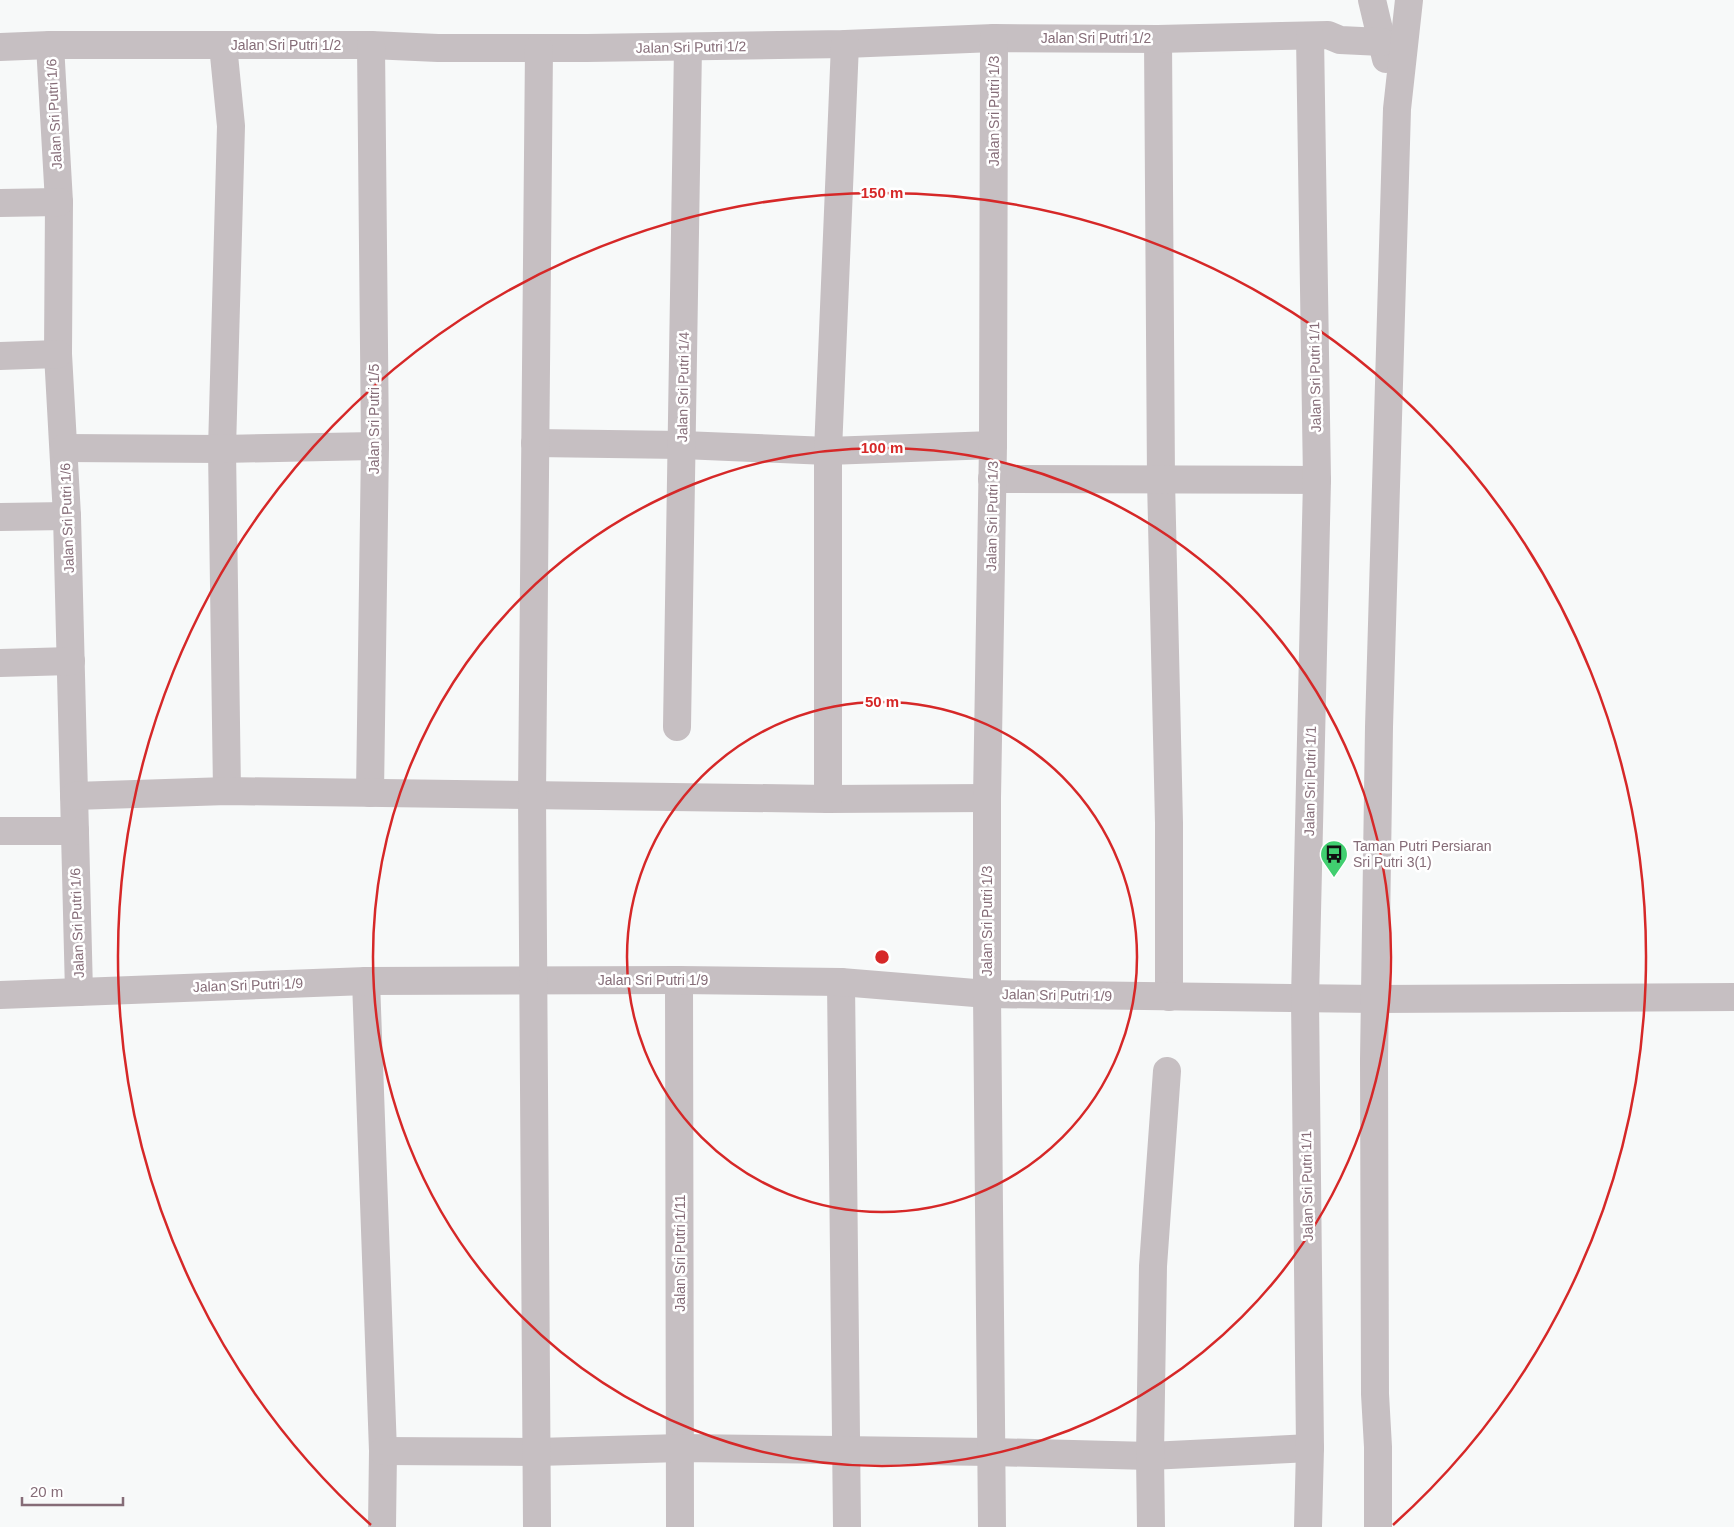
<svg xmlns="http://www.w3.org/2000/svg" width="1734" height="1527" font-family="Arial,sans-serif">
<rect width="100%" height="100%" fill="#f7f9f9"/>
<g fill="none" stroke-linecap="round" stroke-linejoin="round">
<!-- minor -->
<g stroke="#c6bfc2" stroke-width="28">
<path d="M1372,0L1386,59"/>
<path d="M1158,39L1161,480L1169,823V997"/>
<path d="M50,45L59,202L58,354L67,516L79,992"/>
<path d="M223,45L231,126L222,449L227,791"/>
<path d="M0,47L50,45H371L438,48H587L845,44L994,38L1158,39L1328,35L1340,40L1382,42"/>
<path d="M0,203L59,202"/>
<path d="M0,356L58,354"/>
<path d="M535,443L682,445L828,451L993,445"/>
<path d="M64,448L222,449L375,446"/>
<path d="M992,479L1317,480"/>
<path d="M0,517L67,516"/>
<path d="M0,663L71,661"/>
<path d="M677,727L688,47"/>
<path d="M370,793L375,446L371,45"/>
<path d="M74,796L227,791L828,799L987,798"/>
<path d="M828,799V451L845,44"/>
<path d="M0,831H75"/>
<path d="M679,980L680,1527"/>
<path d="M366,981L383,1451L382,1527"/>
<path d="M841,982L847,1527"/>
<path d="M0,995L366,981L679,980L841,982L987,994L1376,999L1734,997"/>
<path d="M383,1451L537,1452L681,1448L992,1452L1150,1456L1310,1448"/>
<path d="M537,1527L532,796L539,48"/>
<path d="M992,1527L987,994V798L993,445L994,38"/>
<path d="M1151,1527L1150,1456L1153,1266L1167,1071"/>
<path d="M1308,1527L1310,1448L1305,999L1317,480L1310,36"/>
<path d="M1378,1527V1447L1375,1394L1374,1060L1379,727L1397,109L1409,0"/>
</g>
</g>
<!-- distance rings -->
<g fill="none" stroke="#d62828" stroke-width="2.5">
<circle cx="882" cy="957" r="255"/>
<circle cx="882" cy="957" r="509"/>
<path d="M371 1525A764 764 0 1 1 1393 1525"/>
</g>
<!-- icons -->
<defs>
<g id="bus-pin" transform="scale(1.4375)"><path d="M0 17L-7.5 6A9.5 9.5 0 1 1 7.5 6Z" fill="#41cf70" stroke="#fff"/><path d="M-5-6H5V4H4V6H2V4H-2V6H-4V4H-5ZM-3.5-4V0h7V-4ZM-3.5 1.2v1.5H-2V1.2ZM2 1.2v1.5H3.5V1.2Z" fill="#111"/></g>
</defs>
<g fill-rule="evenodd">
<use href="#bus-pin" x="1334" y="854"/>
</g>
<g text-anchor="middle" stroke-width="5" stroke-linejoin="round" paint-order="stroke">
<!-- street labels -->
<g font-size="14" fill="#856c77" stroke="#fff">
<text x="1096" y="43">Jalan Sri Putri 1/2</text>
<text x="286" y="50">Jalan Sri Putri 1/2</text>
<text transform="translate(691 47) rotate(-1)" y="5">Jalan Sri Putri 1/2</text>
<text transform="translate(994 111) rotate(-90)" y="5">Jalan Sri Putri 1/3</text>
<text transform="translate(54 114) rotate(-93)" y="5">Jalan Sri Putri 1/6</text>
<text transform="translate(1315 377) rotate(-91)" y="5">Jalan Sri Putri 1/1</text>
<text transform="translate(683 387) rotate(-89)" y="5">Jalan Sri Putri 1/4</text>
<text transform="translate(374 419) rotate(-90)" y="5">Jalan Sri Putri 1/5</text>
<text transform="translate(992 516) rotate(-89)" y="5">Jalan Sri Putri 1/3</text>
<text transform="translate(67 518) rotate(-92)" y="5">Jalan Sri Putri 1/6</text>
<text transform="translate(1310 781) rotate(-89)" y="5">Jalan Sri Putri 1/1</text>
<text transform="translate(987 921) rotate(-90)" y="5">Jalan Sri Putri 1/3</text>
<text transform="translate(77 923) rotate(-92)" y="5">Jalan Sri Putri 1/6</text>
<text x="653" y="985">Jalan Sri Putri 1/9</text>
<text transform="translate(248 985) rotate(-2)" y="5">Jalan Sri Putri 1/9</text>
<text transform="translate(1057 995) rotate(1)" y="5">Jalan Sri Putri 1/9</text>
<text transform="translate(1307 1186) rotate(-91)" y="5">Jalan Sri Putri 1/1</text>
<text transform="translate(680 1253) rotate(-90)" y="5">Jalan Sri Putri 1/11</text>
</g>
<!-- poi labels -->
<g font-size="14" fill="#856c77" stroke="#fff" text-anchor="start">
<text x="1353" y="851">Taman Putri Persiaran<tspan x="1353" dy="16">Sri Putri 3(1)</tspan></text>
</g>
</g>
<circle cx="882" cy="957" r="8" fill="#d62828" stroke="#fff" stroke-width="2.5"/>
<g font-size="15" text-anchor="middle" font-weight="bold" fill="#d62828" stroke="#fff" stroke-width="5" stroke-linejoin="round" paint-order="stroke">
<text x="882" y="198">150 m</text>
<text x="882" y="453">100 m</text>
<text x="882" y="707">50 m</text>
</g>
<!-- scale -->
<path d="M22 1497v8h101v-8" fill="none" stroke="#856c77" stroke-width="2.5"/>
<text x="30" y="1497" font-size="15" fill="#856c77" stroke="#ffffff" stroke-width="4" paint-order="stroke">20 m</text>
</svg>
